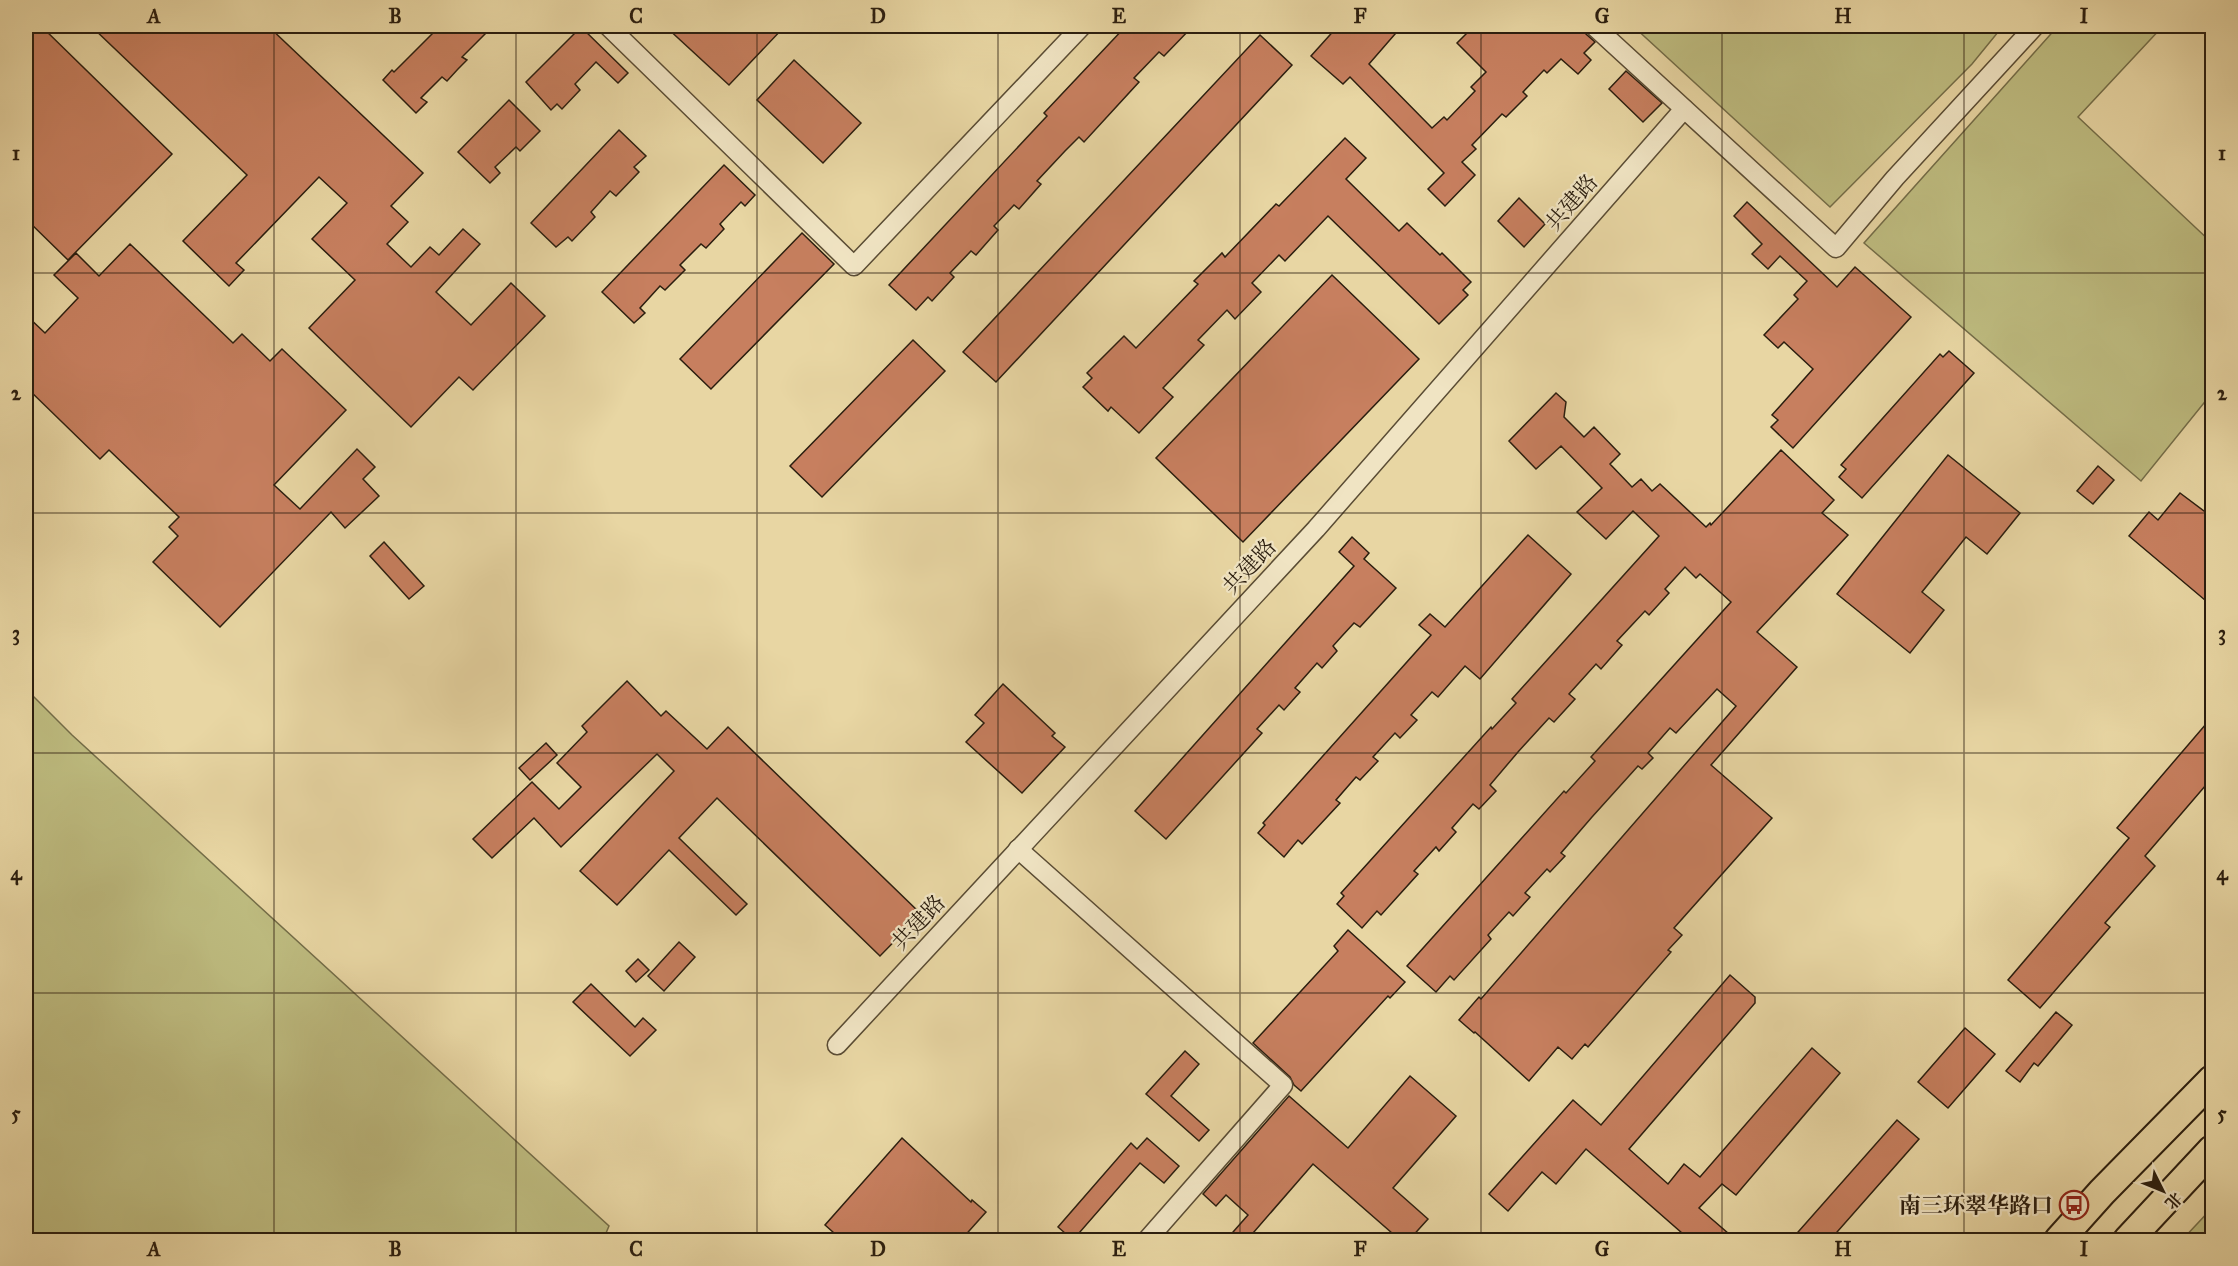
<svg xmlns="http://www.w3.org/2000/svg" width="2238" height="1266" font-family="'IM FELL Great Primer','Noto Serif SC',serif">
<rect width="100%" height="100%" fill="#e8d6a3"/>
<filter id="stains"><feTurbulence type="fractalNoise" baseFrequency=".00333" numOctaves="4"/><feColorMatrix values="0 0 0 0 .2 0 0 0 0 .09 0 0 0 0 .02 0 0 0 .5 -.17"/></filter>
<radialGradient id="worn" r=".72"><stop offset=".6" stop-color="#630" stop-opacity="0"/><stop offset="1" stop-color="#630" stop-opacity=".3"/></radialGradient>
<!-- green -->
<g fill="#bebc80" stroke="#746d48" stroke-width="1.5">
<path d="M1633,26H2003L1972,64L1830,207Z"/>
<path d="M2058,26H2163L2078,117L2212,243V393L2141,481L1864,243Z"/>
<path d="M26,689L72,735L609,1226L603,1240H26Z"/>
<path d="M2212,1208V1240H2182Z"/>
</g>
<!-- building -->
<g fill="#c77f5f" stroke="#2b1e0f" stroke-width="1.5">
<path d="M26,26H41L172,154L68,260L26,219Z"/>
<path d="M91,26H268L423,173L391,206L408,222L387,244L411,267L430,247L439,255L463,229L480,244L436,292L471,325L511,283L545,316L473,390L459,377L411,427L309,328L355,280L312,239L347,203L319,177L236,263L244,270L229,286L183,241L247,175Z"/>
<path d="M440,26H493L462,57L467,60L458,69L447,81L442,77L421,98L427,102L416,113L383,80L392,70L394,72Z"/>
<path d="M665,26H785L729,85Z"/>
<path d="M1126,26H1193L1164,56L1159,52L1134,78L1139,82L1084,142L1079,137L1065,151L1037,181L1041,184L1019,209L1014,205L994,226L998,230L976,255L971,251L950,273L954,277L932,301L928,297L916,310L889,285L1047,116L1044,113Z"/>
<path d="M1338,26H1402L1369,64L1432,128L1444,117L1447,120L1475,91L1471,87L1486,72L1457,43L1472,28L1475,31L1481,26H1583L1586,34L1595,42L1584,53L1591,60L1578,74L1561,59L1547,73L1544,70L1523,92L1527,96L1506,117L1502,114L1472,145L1476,149L1462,162L1475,175L1445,206L1428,189L1444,173L1350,77L1343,84L1311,56Z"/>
<path d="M581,27L628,73L618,83L596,62L575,84L580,90L562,109L557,104L551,110L526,82Z"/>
<path d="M1260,35L1292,65L996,382L963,352Z"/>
<path d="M794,60L861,123L823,163L757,100Z"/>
<path d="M1626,71L1662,103L1643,122L1609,89Z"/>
<path d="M509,100L540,131L520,151L516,147L495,167L500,173L490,183L458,152Z"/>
<path d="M619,130L646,156L634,167L639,172L616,196L610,191L591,212L595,217L572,241L568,237L556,247L531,223Z"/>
<path d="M1345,138L1366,158L1346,179L1399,231L1407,223L1440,255L1442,253L1471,282L1463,290L1468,295L1439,324L1328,216L1285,261L1279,255L1252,283L1261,292L1235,319L1227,310L1198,340L1204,345L1163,388L1173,397L1139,433L1111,407L1108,411L1083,387L1092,378L1087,373L1124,336L1136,348L1198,284L1194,281L1222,253L1225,257L1276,204L1279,206Z"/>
<path d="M724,165L755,195L745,206L741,202L720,224L724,229L706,248L701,244L680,265L685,270L665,290L660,286L640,308L645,313L634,323L602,292Z"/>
<path d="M1519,198L1545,224L1524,247L1498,221Z"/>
<path d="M1747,202L1837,287L1855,267L1911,317L1793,448L1771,427L1778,420L1772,415L1813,369L1784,342L1778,348L1764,335L1798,299L1794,295L1807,281L1780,256L1768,269L1752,254L1762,244L1734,216Z"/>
<path d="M802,233L834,264L711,389L680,359Z"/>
<path d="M130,244L233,343L242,334L270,361L282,349L346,410L274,485L300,509L357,449L375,467L363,479L379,496L345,528L331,512L220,627L153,562L178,536L169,527L179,517L109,450L100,459L26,387V315L45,333L78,298L54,275L76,253L99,276Z"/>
<path d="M1332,275L1419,359L1243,542L1156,458Z"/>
<path d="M913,340L945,371L822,497L790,466Z"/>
<path d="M1949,351L1974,373L1862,498L1839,477L1846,469L1841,465L1940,354L1943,357Z"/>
<path d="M1556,393L1566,402L1564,417L1584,437L1594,427L1620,454L1610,464L1632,487L1641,479L1652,491L1660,484L1706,527L1710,523L1711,525L1781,450L1834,500L1822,513L1848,535L1757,632L1797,667L1711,765L1772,818L1674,928L1682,935L1668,950L1671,952L1588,1047L1585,1044L1572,1059L1558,1047L1529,1081L1475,1032L1474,1033L1459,1020L1479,997L1481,999L1736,706L1717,689L1676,733L1670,728L1648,753L1653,758L1642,769L1638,766L1592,817L1561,853L1565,856L1550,872L1547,869L1525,893L1530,897L1513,916L1509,912L1488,935L1491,939L1454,980L1450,976L1436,992L1407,966L1564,791L1566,793L1595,761L1591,757L1731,602L1700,574L1696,578L1685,567L1665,589L1669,593L1649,615L1645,611L1617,641L1622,645L1601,669L1596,664L1569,694L1575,699L1554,722L1549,718L1518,752L1490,785L1496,791L1479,809L1473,804L1452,828L1456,832L1439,851L1436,847L1414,871L1418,874L1381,915L1377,911L1362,928L1337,904L1344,896L1341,893L1491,727L1492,729L1516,703L1512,699L1659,536L1633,511L1606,539L1577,512L1602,488L1561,446L1536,469L1509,441Z"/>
<path d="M1948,455L2020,513L1987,554L1966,537L1922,592L1944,610L1910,653L1837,594Z"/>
<path d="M2098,466L2114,480L2093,504L2077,491Z"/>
<path d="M2180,493L2212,517V606L2129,536L2149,512L2158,520Z"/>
<path d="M1528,535L1571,574L1480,679L1465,666L1438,697L1432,692L1411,715L1417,720L1400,738L1395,733L1373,757L1378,761L1360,780L1356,777L1336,800L1340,803L1302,844L1298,840L1284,857L1258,833L1265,825L1263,823L1431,635L1419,625L1430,614L1445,627Z"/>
<path d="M1352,537L1369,553L1364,559L1396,588L1360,627L1354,623L1342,636L1333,646L1337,651L1329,660L1322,668L1317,663L1295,688L1300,692L1284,710L1279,705L1257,729L1262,733L1166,839L1135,811L1354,566L1339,552Z"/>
<path d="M384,542L424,586L409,599L370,556Z"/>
<path d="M627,681L661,716L666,711L707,749L728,727L921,914L880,956L717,798L679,838L747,904L736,915L669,850L617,905L580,871L674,771L657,754L561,847L534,818L492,858L473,839L532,782L559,809L581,787L557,763L587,732L582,726Z"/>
<path d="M1003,684L1055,733L1052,736L1065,747L1022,793L966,742L984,723L975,715Z"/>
<path d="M2212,717V778L2145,856L2155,866L2105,923L2110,927L2040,1008L2008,980L2129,838L2117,828Z"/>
<path d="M546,743L557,755L530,780L519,768Z"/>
<path d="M1348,930L1405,982L1390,998L1388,996L1301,1091L1294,1085L1290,1077L1253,1043L1338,951L1334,946Z"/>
<path d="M679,942L695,957L664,991L648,976Z"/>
<path d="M638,959L649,970L636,982L626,971Z"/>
<path d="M1730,975L1755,997V1003L1629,1149L1668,1184L1684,1164L1700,1177L1812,1048L1840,1073L1736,1195L1722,1184L1699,1208L1736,1240H1690L1586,1149L1556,1184L1542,1172L1508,1211L1489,1194L1573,1100L1601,1125Z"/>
<path d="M591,984L635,1027L643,1018L656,1030L630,1056L573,1002Z"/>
<path d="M2056,1012L2072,1025L2038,1066L2034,1063L2020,1082L2006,1071Z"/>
<path d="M1965,1028L1995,1054L1948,1108L1918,1082Z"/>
<path d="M1185,1051L1199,1064L1171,1096L1209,1130L1199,1141L1146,1094Z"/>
<path d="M1410,1076L1456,1116L1393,1188L1428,1219L1409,1240H1400L1313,1164L1247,1240H1226L1248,1215L1226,1195L1216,1206L1203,1194L1289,1096L1348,1148Z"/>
<path d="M1897,1120L1919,1139L1830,1240H1791Z"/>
<path d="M902,1138L971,1202L972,1200L986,1212L961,1240H842L825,1225Z"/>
<path d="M1147,1138L1179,1166L1164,1183L1140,1163L1073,1240L1058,1227L1131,1143L1137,1149Z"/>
</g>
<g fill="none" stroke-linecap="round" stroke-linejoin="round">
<!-- minor casing -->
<g stroke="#5a4c34" stroke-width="21">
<g id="minor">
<path d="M608,26L854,266L1082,26"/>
<path d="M1594,26L1836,248L1895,178L2035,26"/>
<path d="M1018,849L1283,1085L1147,1240"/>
<path d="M837,1045L1316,529L1684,109"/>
</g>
</g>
<!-- trunk casing -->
<g stroke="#2b1e0f" stroke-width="32">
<g id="trunk">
<path d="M2059,1240L2102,1192L2212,1080"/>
<path d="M2128,1240L2212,1150"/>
</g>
</g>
<!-- minor -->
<use href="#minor" stroke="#f0e4c3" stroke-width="18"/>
<!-- trunk -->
<use href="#trunk" stroke="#e8d6a3" stroke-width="28"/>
</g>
<!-- grid -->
<path fill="none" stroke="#2b1e0f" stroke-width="1.5" stroke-opacity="0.55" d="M274,26V1240M516,26V1240M757,26V1240M998,26V1240M1240,26V1240M1481,26V1240M1722,26V1240M1964,26V1240M26,273H2212M26,513H2212M26,753H2212M26,993H2212"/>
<!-- icons -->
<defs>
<g id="bus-ring" transform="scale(1.5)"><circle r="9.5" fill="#f0e4c3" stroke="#8f2418" stroke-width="1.5"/><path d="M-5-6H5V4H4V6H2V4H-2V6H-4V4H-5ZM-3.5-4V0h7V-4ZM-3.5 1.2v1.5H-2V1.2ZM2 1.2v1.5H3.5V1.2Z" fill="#8f2418"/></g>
</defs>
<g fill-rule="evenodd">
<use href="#bus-ring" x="2074" y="1205"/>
</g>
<g text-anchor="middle" stroke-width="4.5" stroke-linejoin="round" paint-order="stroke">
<!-- street labels -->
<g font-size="22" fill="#2b1e0f" stroke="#f0e4c3">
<text transform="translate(1571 202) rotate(-49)" y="8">共建路</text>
<text transform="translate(1249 566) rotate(-47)" y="8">共建路</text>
<text transform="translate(918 922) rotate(-47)" y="8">共建路</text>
</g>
<!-- poi labels -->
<g font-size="22" font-weight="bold" fill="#2b1e0f" stroke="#f0e4c3" text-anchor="end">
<text x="2053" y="1213">南三环翠华路口</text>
</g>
</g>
<!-- margin -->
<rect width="2238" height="1266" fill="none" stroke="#e8d6a3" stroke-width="66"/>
<!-- north arrow -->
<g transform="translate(2163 1191) rotate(133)" stroke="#f0e4c3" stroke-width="4.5" paint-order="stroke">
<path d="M0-4.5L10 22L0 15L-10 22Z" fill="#2b1e0f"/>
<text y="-9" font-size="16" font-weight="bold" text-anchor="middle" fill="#2b1e0f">北</text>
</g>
<rect x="33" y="33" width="2172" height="1200" fill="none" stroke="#2b1e0f" stroke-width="2"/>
<g font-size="20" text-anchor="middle" font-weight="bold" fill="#2b1e0f">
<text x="154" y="23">A</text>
<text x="395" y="23">B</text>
<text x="636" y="23">C</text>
<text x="878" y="23">D</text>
<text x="1119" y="23">E</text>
<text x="1360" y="23">F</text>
<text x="1602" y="23">G</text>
<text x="1843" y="23">H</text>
<text x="2084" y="23">I</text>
<text x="16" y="160">1</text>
<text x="2222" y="160">1</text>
<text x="16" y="400">2</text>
<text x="2222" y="400">2</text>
<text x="16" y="640">3</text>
<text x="2222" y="640">3</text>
<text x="16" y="880">4</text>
<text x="2222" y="880">4</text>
<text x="16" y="1120">5</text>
<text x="2222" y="1120">5</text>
<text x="154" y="1256">A</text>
<text x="395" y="1256">B</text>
<text x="636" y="1256">C</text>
<text x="878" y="1256">D</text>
<text x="1119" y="1256">E</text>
<text x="1360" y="1256">F</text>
<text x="1602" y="1256">G</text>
<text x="1843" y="1256">H</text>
<text x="2084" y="1256">I</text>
</g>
<rect width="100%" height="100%" filter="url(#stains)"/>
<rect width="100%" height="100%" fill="url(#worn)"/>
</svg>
